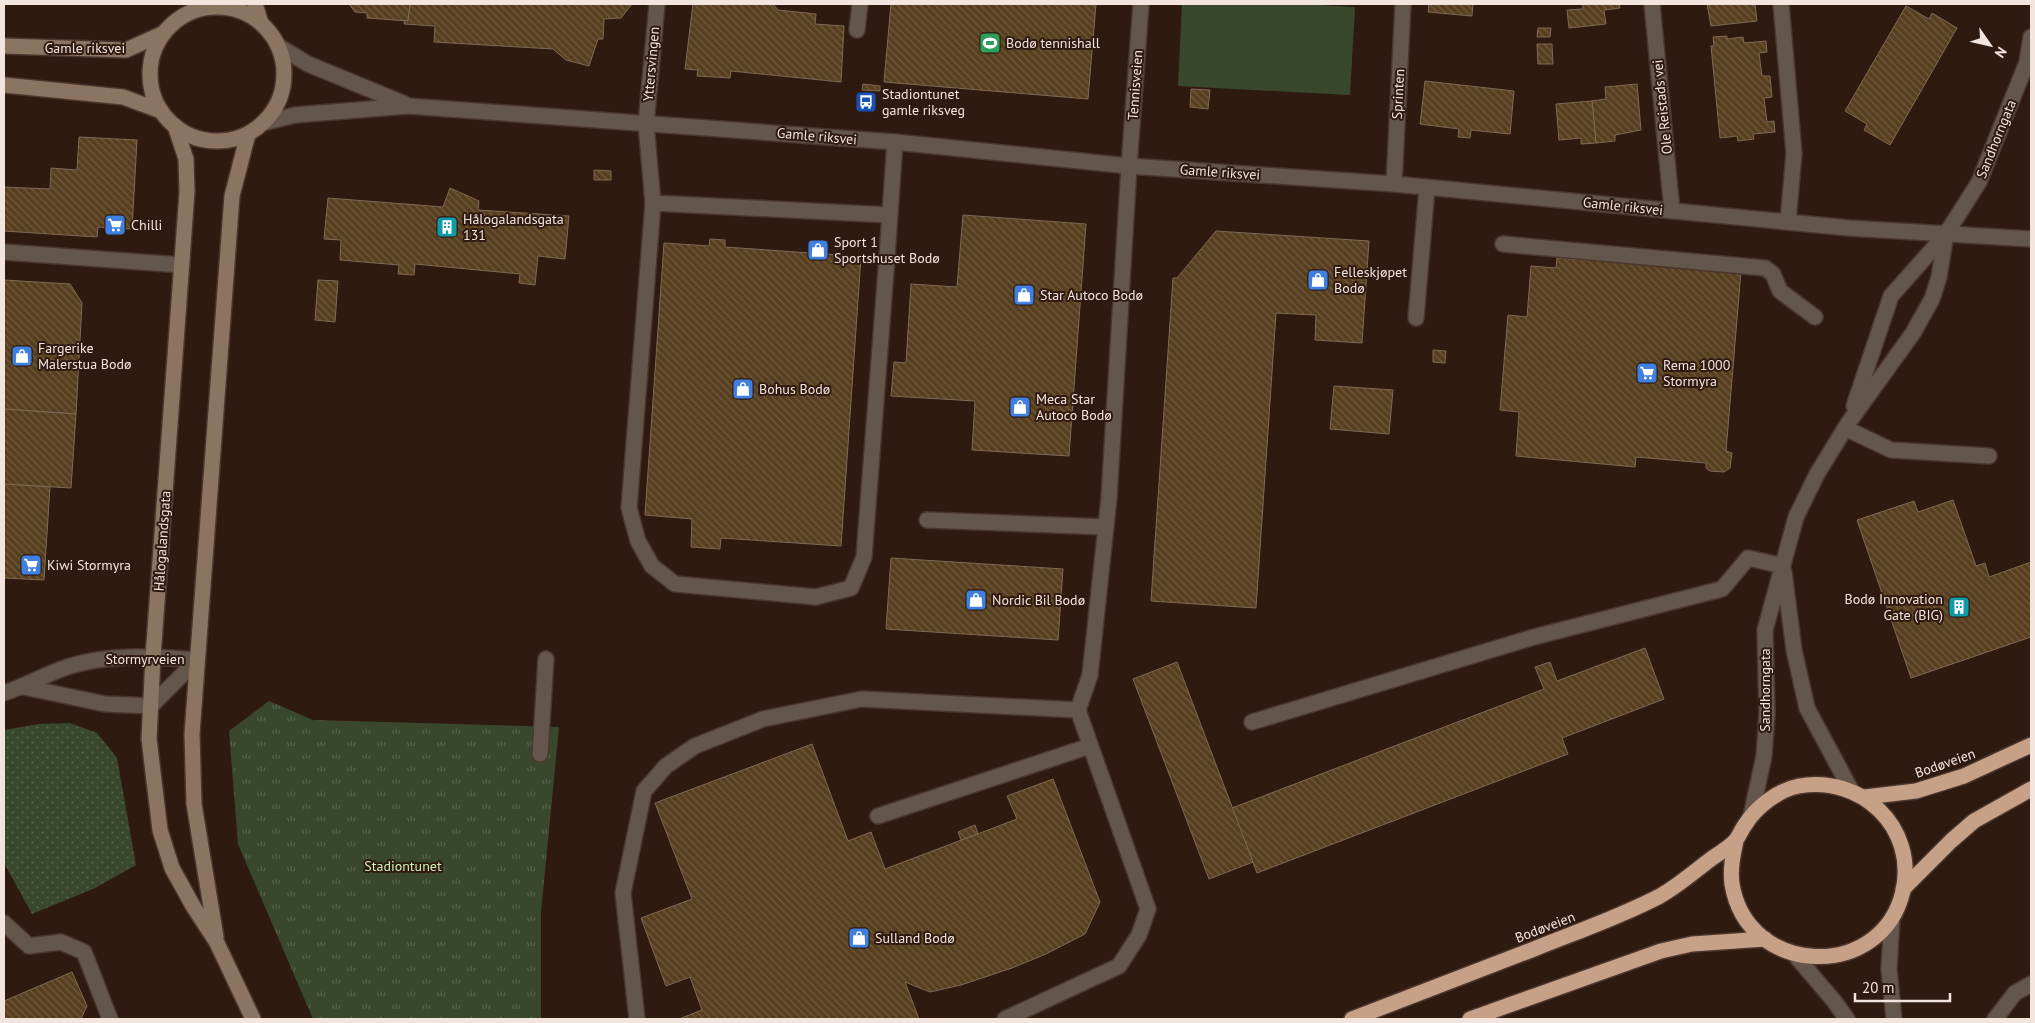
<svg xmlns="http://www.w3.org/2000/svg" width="2035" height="1023" font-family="'PT Sans',sans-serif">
<defs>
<pattern id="grass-dots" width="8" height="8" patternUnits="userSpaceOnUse" patternTransform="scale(1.25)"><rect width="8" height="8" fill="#39482d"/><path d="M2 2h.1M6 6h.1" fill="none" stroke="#56624b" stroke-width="1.8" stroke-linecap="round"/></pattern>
<pattern id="park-tufts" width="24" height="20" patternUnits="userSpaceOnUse" patternTransform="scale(1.25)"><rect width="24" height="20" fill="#39482d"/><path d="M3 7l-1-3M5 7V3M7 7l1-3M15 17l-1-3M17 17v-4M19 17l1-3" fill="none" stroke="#56624b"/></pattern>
<pattern id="building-back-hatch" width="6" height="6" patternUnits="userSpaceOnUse" patternTransform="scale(1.25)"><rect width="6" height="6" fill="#573e1f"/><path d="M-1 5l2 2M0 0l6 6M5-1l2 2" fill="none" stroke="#705a3f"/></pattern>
</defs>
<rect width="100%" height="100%" fill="#2f1a10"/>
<!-- grass -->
<path fill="url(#grass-dots)" d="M70,723L97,733L117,758L136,865L95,888L32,914L4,863V730L39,724Z"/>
<!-- park -->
<path fill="url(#park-tufts)" d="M269,701L313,720L559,727L541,912V1019H313L238,844L229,731Z"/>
<!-- pitch -->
<path fill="#39482d" d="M1182,4H1301L1355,7L1350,95L1178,86Z"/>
<!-- building -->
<g fill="url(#building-back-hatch)" stroke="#7c6b56">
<path d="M349,4H410L408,21L367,18V13L355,12Z"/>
<path d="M410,4H632L621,18L604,19L603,39H598L589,66L566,60L553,49L434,42L435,26L404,24L405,20L408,21Z"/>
<path d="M693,4H773L778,10L816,14L815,24L844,26L841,82L731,71L730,78L697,76L698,70L685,69Z"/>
<path d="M891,4H1096L1088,99L884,82Z"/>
<path d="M1429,4H1473L1472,16L1428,12Z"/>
<path d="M1583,4H1619L1620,8L1604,10L1606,24L1569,28L1567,10L1583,9Z"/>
<path d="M1707,4H1755L1757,21L1711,26Z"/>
<path d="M1906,6L1929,19L1932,13L1957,28L1890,145L1864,130L1867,124L1845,111Z"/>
<path d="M1538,28H1551L1550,37H1537Z"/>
<path d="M1727,36V39L1743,37L1744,43L1766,41L1767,52L1759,53L1762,76H1770L1772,97L1764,98L1767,122L1774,121L1775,132L1753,134L1754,139L1738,141L1737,136L1720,138L1711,46H1714L1713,37Z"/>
<path d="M1537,44H1552L1553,64H1538Z"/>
<path d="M1425,81L1514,91L1510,134L1471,130L1470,138L1458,137L1459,129L1420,124Z"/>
<path d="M863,84L880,86V91L862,90Z"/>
<path d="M1637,84L1641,130L1615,135V141L1596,143L1592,101L1606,99L1605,87Z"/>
<path d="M1191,89L1210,90L1208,109L1190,107Z"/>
<path d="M1592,101L1596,143L1581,144V138L1559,140L1556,104Z"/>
<path d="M79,137L137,140L132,229L98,227L97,237L4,231V187L50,189L51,168L77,170Z"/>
<path d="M594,170L611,171V180H594Z"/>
<path d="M450,188L479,201L478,210L569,216L565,259L538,256L535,285L519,283L520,274L415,264L414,275L398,274L399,265L340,260L341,240L324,239L328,198L443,207Z"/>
<path d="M963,215L1086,224L1069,456L972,450L975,401L891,396L894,362L906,363L911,284L957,287Z"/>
<path d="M1216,231L1369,241L1362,343L1315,340L1316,315L1276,313L1256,608L1151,601L1173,278H1177Z"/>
<path d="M710,239L725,240V247L810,253L811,245L828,246L827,254L861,257L841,546L721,538L720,549L691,547L692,519L645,515L664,243L709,246Z"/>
<path d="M1557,258L1741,271L1726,451L1732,453L1730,468L1724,472L1710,471L1706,468V463L1636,457L1635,467L1516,456L1519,412L1500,410L1508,315L1527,317L1531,266L1556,268Z"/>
<path d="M4,280L70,284L82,303L76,414L4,409Z"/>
<path d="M318,280L338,281L335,322L315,320Z"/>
<path d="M1433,350L1446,351L1445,363L1433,362Z"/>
<path d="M1334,386L1393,390L1389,434L1330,429Z"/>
<path d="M4,409L76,414L71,488L4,484Z"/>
<path d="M4,484L50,487L44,580L4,578Z"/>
<path d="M1953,500L1976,566L1985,563L1989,577L2031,562V637L1911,678L1857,520L1914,501L1918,512Z"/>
<path d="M891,558L1063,569L1058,640L886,629Z"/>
<path d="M1645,648L1664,699L1562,738L1568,754L1257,873L1232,808L1544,689L1535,667L1550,662L1557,681Z"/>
<path d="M1177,662L1253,862L1209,879L1133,679Z"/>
<path d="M812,744L848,841L871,832L885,869L1017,819L1007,796L1053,779L1100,902L1085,934L1046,954L1012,968L961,985L930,992L905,982L919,1019H679L702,1010L690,977L666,986L641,918L692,899L655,803Z"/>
<path d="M975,825L978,834L961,840L958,832Z"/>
<path d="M72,972L87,1006L81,1019H4V1001Z"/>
</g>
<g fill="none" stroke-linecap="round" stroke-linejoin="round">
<!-- lane casing -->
<g stroke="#4b362d" stroke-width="18">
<g id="lane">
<path d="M1781,4L1794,153L1788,222"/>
<path d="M646,124L653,203"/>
<path d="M890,215L653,203L629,508L638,541L652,566L675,584L816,597L851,588L864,557L887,257C890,218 892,180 895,142"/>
<path d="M1503,244L1765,268L1773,274L1780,291L1815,317"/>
<path d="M4,252L182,265"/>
<path d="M1416,318L1427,188"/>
<path d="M1845,428L1891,450L1989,456"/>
<path d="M927,520L1106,527"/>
<path d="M1252,722L1534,637L1722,589L1748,558L1783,566"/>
<path d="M540,754L546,659"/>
<path d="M878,816L1090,746"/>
<path d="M4,923L29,946L61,942L84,952L110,1019"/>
<path d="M637,1019L623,893L644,791L666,766L695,746L763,719L862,699L1078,710"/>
<path d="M1005,1019L1119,966L1139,935L1148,909L1078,710L1090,675L1109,498L1129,166"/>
</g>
</g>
<!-- street casing -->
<g stroke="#4b362d" stroke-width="18">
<g id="street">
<path d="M1652,4L1672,211"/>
<path d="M857,30L860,4"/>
<path d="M278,46L308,64L405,104"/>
<path d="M263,123L295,115L408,106L895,142L1129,166L1394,184L1849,228L2031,239"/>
<path d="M646,124L657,4"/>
<path d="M1129,166L1141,4"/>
<path d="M1394,184L1403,4"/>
<path d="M1854,406L1891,296L1946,234L1979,182L2027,62L2031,37"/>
<path d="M1784,572L1794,650L1807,708L1851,790"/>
<path d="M24,687L105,704L151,706L197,660"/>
<path d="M4,693C26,686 46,674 67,667C110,653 153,657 197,660"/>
<path d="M1751,816L1764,756L1767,714L1765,630L1796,517L1817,474L1849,422L1913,333L1932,299L1939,277L1946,234"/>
<path d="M1892,918L1889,969L1894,1019"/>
<path d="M1794,954L1834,1001L1847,1019"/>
<path d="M1995,1019L2015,993L2031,984"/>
</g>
</g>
<!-- secondary casing -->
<g stroke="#4b362d" stroke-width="18">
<g id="secondary">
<path d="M255,4L261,23"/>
<circle cx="217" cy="74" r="67"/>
<path d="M4,46L126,50L164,33"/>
<path d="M4,85L123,97L161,111"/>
<path d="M175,126L186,159L187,192L153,657L149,739L160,830L172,868L193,906L217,943L253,1019"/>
<path d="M216,937L194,804L192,734L232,196L248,134"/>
</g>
</g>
<!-- highway casing -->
<g stroke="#4b362d" stroke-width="18">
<g id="highway">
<path d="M1865,797L1916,791L1964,776L2031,745"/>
<path d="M1903,889L1951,841L1974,821L2031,789"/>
<path d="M1352,1019C1413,996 1473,972 1534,949C1576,932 1620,917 1660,896C1678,886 1695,871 1711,859C1719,853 1729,848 1735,841C1739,837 1741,830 1745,825C1756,807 1778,790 1799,786C1861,775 1917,827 1903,891C1882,982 1747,977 1732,884C1730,869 1733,855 1736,841"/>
<path d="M1470,1019L1661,951L1692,944L1765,939"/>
</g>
</g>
<!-- lane -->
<use href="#lane" stroke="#65564b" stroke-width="15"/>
<!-- street -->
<use href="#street" stroke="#65564b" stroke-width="15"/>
<!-- secondary -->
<use href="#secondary" stroke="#8c7463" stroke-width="15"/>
<!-- highway -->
<use href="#highway" stroke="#c6a087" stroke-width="15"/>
</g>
<!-- icons -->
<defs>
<g id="stadium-square" transform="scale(1.125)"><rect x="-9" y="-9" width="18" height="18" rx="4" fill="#2e9e5b" stroke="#2f1a10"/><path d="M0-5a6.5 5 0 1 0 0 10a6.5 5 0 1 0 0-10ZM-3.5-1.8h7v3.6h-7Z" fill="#fff"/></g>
<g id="bus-square" transform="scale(1.125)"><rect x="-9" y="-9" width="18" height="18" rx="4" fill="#1a4fb4" stroke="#2f1a10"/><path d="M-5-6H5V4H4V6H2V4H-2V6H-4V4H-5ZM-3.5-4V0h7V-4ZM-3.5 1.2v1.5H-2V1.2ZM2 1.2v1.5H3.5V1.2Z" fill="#fff"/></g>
<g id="supermarket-square" transform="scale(1.125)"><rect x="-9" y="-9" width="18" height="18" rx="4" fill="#3f7fe0" stroke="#2f1a10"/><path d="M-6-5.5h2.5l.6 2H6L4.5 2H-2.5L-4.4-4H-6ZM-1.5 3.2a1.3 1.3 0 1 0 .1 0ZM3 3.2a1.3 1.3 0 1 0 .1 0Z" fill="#fff"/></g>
<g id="building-square" transform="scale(1.125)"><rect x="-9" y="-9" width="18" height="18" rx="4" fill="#0f9aa8" stroke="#2f1a10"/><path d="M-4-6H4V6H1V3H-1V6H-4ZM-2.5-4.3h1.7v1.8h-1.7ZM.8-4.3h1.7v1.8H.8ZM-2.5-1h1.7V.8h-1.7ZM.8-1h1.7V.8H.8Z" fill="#fff"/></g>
<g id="shop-square" transform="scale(1.125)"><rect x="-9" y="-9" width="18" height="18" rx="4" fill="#3f7fe0" stroke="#2f1a10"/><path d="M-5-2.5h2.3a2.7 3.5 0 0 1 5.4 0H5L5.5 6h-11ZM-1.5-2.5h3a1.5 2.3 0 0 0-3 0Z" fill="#fff"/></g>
</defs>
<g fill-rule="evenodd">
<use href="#stadium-square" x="990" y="43"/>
<use href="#bus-square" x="866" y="102"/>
<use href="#supermarket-square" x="115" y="225"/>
<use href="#building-square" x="447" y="227"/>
<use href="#shop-square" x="818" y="250"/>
<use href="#shop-square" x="1318" y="280"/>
<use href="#shop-square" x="1024" y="295"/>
<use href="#shop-square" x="22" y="356"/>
<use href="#supermarket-square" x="1647" y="373"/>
<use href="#shop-square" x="743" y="389"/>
<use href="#shop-square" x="1020" y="407"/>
<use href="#supermarket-square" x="31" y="565"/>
<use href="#shop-square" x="976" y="600"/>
<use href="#building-square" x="1959" y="607"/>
<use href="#shop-square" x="859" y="938"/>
</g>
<g text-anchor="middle" stroke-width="4" stroke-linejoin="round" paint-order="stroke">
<!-- poi labels -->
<g font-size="14" fill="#f4e4de" stroke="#2f1a10" text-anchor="start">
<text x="1006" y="48">Bodø tennishall</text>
<text x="882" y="99">Stadiontunet<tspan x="882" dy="16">gamle riksveg</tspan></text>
<text x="463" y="224">Hålogalandsgata<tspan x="463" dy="16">131</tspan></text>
<text x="131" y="230">Chilli</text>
<text x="834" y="247">Sport 1<tspan x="834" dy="16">Sportshuset Bodø</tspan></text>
<text x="1334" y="277">Felleskjøpet<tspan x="1334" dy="16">Bodø</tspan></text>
<text x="1040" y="300">Star Autoco Bodø</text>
<text x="38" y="353">Fargerike<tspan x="38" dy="16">Malerstua Bodø</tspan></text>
<text x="1663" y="370">Rema 1000<tspan x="1663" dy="16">Stormyra</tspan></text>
<text x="759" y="394">Bohus Bodø</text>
<text x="1036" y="404">Meca Star<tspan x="1036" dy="16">Autoco Bodø</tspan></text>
<text x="47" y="570">Kiwi Stormyra</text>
<text x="1943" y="604" text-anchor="end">Bodø Innovation<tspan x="1943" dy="16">Gate (BIG)</tspan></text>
<text x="992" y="605">Nordic Bil Bodø</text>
<text x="875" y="943">Sulland Bodø</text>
</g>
<!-- street labels -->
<g font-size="14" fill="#f4e4de" stroke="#2f1a10">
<text x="85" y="53">Gamle riksvei</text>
<text transform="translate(651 64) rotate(-85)" y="5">Yttersvingen</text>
<text transform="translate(1135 85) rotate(-86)" y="5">Tennisveien</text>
<text transform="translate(1398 94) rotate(-87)" y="5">Sprinten</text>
<text transform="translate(1662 107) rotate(-96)" y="5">Ole Reistads vei</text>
<text transform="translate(817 136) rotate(5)" y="5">Gamle riksvei</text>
<text transform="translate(1996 139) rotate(-68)" y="5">Sandhorngata</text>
<text transform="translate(1220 172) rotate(4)" y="5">Gamle riksvei</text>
<text transform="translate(1623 206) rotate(6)" y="5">Gamle riksvei</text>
<text transform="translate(162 541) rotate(-86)" y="5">Hålogalandsgata</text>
<text x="145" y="664">Stormyrveien</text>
<text transform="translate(1765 690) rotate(-90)" y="5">Sandhorngata</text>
<text transform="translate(1945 763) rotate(-19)" y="5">Bodøveien</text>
<text transform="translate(1545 927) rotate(-21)" y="5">Bodøveien</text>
</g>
<!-- park labels -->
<g font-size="14" fill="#cef0b4" stroke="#2f1a10">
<text x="403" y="871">Stadiontunet</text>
</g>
</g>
<!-- border -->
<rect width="2035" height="1023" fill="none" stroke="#f4e4de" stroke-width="10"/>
<!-- north arrow -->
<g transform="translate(1990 45) rotate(124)" stroke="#2f1a10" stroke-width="4" paint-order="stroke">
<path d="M0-4L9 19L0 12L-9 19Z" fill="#f4e4de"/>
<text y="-8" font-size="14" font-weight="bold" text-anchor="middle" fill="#f4e4de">N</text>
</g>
<!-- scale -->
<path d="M1855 993v8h95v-8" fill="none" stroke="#f4e4de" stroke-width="2.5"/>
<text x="1862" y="993" font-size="15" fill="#f4e4de" stroke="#2f1a10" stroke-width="4" paint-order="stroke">20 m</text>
</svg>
